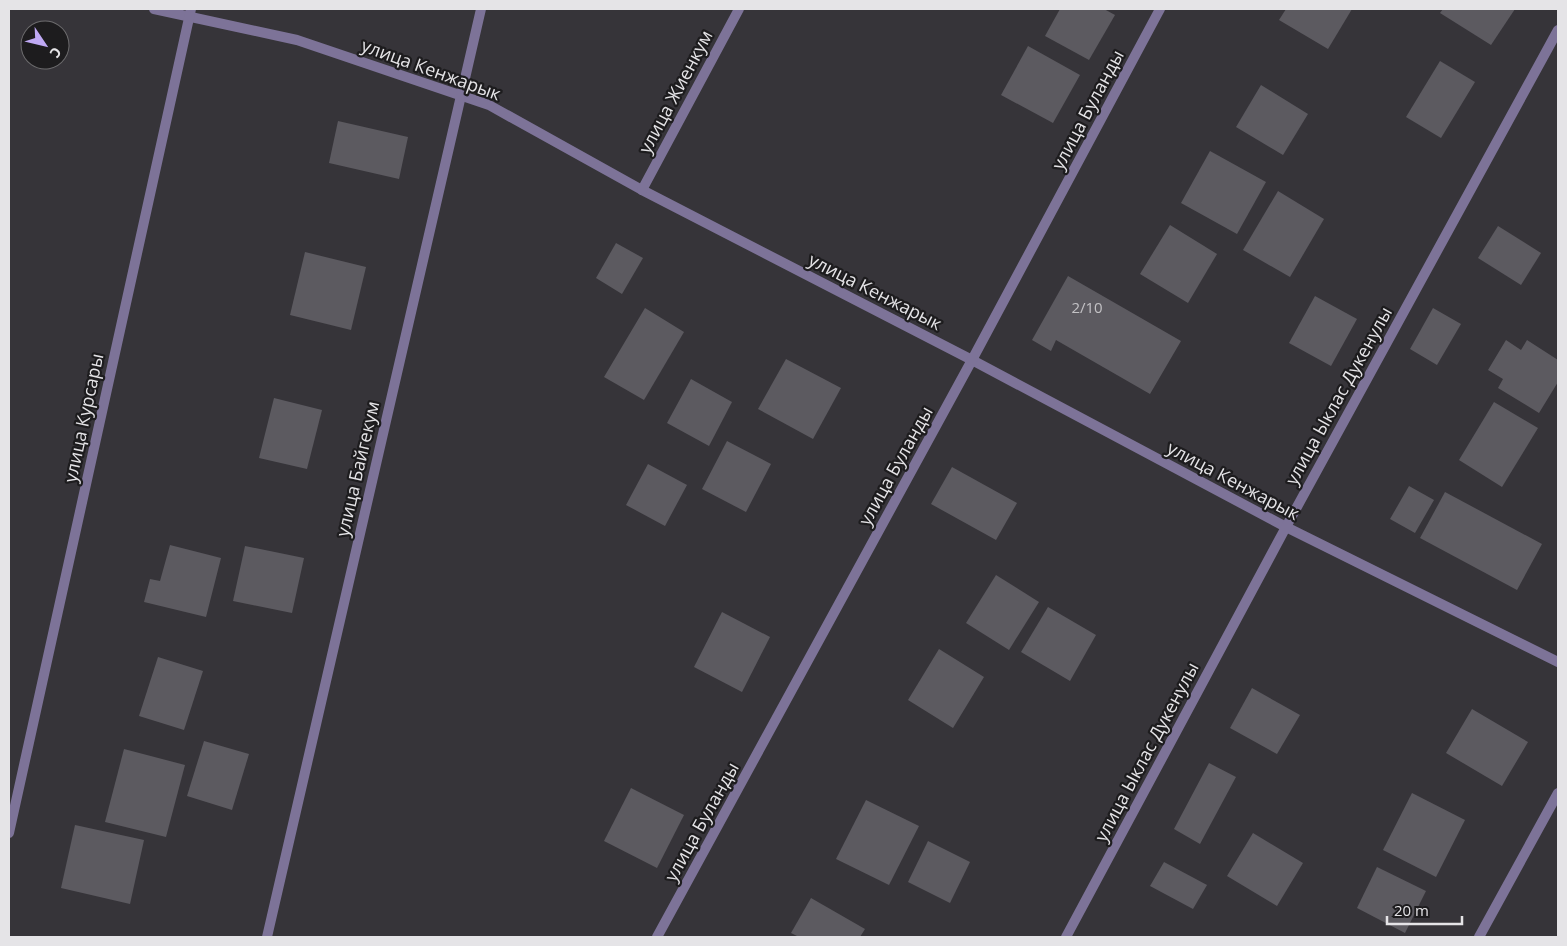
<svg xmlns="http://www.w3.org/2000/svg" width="1567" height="946" font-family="'Open Sans',sans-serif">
<rect width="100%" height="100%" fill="#363439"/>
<!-- building -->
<g fill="#5c5a60">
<path d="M1060,9H1104L1115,15L1089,60L1045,36Z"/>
<path d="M1286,9H1352L1328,49L1279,20Z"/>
<path d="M1443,9H1515L1491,45L1440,13Z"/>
<path d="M1028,46L1080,75L1053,123L1001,95Z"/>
<path d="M1440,61L1475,82L1441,138L1406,117Z"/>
<path d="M1261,85L1308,114L1283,155L1236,127Z"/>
<path d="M338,121L408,137L399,179L329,163Z"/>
<path d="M1210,151L1266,182L1237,234L1181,203Z"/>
<path d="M1278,191L1324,219L1290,277L1243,250Z"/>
<path d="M1170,225L1217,254L1188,303L1140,274Z"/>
<path d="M1498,226L1541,253L1521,285L1478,258Z"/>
<path d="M616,243L643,258L622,294L596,278Z"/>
<path d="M305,252L366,267L351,330L290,315Z"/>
<path d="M1068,276L1181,341L1150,394L1056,340L1051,351L1032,340Z"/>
<path d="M1315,296L1357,319L1331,366L1289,343Z"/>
<path d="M645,308L684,332L644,400L604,377Z"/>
<path d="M1433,308L1461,324L1437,365L1410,349Z"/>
<path d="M1506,340L1521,350L1527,340L1558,360V382L1539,413L1498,388L1503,379L1488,370Z"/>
<path d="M786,359L841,388L813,439L758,409Z"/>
<path d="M691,379L732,402L709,446L667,423Z"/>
<path d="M274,398L322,410L307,469L259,458Z"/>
<path d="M1494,402L1538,428L1502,487L1459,460Z"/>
<path d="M727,441L771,464L746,512L702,489Z"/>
<path d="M648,464L687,485L665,526L626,505Z"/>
<path d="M952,467L1017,503L996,540L931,504Z"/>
<path d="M1409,486L1434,500L1415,533L1390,519Z"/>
<path d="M1445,492L1542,544L1517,590L1420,538Z"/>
<path d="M170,545L221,558L206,617L144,602L150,579L160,581Z"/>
<path d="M245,546L304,558L292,613L233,601Z"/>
<path d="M996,575L1039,602L1009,650L966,623Z"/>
<path d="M1048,607L1096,635L1070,681L1021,652Z"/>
<path d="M722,612L770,637L742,692L694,667Z"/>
<path d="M939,649L984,677L953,728L908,700Z"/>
<path d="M158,657L203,671L184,730L139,716Z"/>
<path d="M1252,688L1300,715L1277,754L1230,728Z"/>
<path d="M1472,709L1528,742L1502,786L1446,753Z"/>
<path d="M204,741L249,754L232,810L187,796Z"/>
<path d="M124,749L185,765L166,837L105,822Z"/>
<path d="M1209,763L1236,777L1200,844L1174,829Z"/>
<path d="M631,788L684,815L657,868L604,841Z"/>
<path d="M1412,793L1465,820L1436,877L1383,850Z"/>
<path d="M866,800L919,826L889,885L836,859Z"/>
<path d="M75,825L144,840L130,904L61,888Z"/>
<path d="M1253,833L1303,863L1277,906L1227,876Z"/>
<path d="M928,841L970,862L950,903L908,882Z"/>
<path d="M1164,862L1207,885L1193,909L1150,886Z"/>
<path d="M1377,867L1426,891L1405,933L1357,908Z"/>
<path d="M811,898L865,929L860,937H799L791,933Z"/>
</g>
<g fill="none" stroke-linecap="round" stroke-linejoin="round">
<!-- street -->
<g stroke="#7d7398" stroke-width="10">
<path d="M154,9L297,40L489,105L642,190L972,360L1286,527L1558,662"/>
<path d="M642,190L739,9"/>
<path d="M9,833L191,9"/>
<path d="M267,937L481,9"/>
<path d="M657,937L972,360L1160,9"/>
<path d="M1066,937L1286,527L1558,30"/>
<path d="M1479,937L1558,793"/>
</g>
</g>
<g text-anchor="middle" stroke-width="4.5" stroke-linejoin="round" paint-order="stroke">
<!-- number labels -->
<g font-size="15" fill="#c3c2c5">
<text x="1087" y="313">2/10</text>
</g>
<!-- street labels -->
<g font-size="18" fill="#e5e4e7" stroke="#1d1c1e">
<text transform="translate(431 70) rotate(20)" y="6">улица Кенжарык</text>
<text transform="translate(676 92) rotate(-62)" y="6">улица Жиенкум</text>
<text transform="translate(1088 110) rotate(-62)" y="6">улица Буланды</text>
<text transform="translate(875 292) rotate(27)" y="6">улица Кенжарык</text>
<text transform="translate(1339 396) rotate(-61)" y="6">улица Ыклас Дукенулы</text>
<text transform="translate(84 418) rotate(-78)" y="6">улица Курсары</text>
<text transform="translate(896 466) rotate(-61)" y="6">улица Буланды</text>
<text transform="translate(358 469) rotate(-77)" y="6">улица Байгекум</text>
<text transform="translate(1233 481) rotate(28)" y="6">улица Кенжарык</text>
<text transform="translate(1147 752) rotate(-62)" y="6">улица Ыклас Дукенулы</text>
<text transform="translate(702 822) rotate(-61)" y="6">улица Буланды</text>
</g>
</g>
<!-- border -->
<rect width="1567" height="946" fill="none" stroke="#e5e4e7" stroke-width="20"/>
<!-- north arrow -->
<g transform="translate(45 45) rotate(125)"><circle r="24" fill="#1d1c1e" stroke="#6d6c6e"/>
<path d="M0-4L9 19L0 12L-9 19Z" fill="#bfa9f4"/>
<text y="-8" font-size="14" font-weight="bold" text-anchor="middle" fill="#e5e4e7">С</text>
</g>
<!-- scale -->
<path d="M1387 916v8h75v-8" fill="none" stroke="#e5e4e7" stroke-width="2.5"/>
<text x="1394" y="916" font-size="15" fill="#e5e4e7" stroke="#1d1c1e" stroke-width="4" paint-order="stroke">20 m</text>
</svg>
